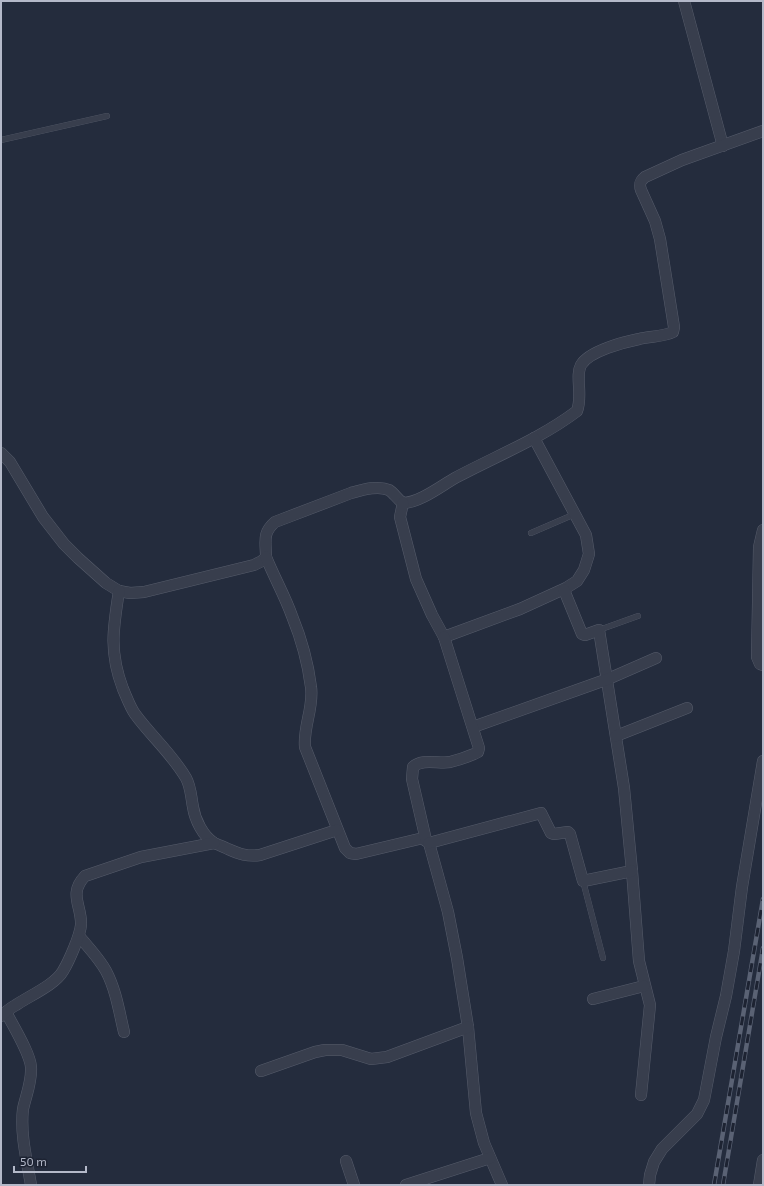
<svg xmlns="http://www.w3.org/2000/svg" width="764" height="1186" font-family="'Exo 2',sans-serif">
<rect width="100%" height="100%" fill="#242c3d"/>
<g fill="none" stroke-linecap="round" stroke-linejoin="round">
<!-- lane casing -->
<g stroke="#565c6b" stroke-width="6">
<g id="lane">
<path d="M1,140L107,116"/>
<path d="M531,533L575,514"/>
<path d="M599,630L638,616"/>
<path d="M583,881L603,958"/>
</g>
</g>
<!-- street casing -->
<g stroke="#565c6b" stroke-width="12">
<g id="street">
<path d="M684,1L723,146"/>
<path d="M1,453L10,462L43,517L64,544L78,558L106,583L119,591L130,593L144,592L254,565L262,561L266,557C266,542 262,533 275,522L351,493C362,490 378,485 389,490C394,493 397,499 403,503C419,503 441,486 455,478C496,456 540,439 577,411C583,396 575,376 581,365C589,351 624,342 639,339C650,336 663,337 673,332L674,327L660,239L655,221L641,190C639,184 640,181 645,177L682,160L763,131"/>
<path d="M403,503L400,517L416,579L432,615L444,637L520,609L566,588L577,581L584,570L589,554L586,535L534,438"/>
<path d="M763,530L759,547L757,657L760,664L763,665"/>
<path d="M266,557C274,577 285,596 292,616C301,638 308,663 311,687C314,707 303,727 305,747L345,848L350,853L356,854L419,839H423L429,843L448,912L457,958L468,1027L476,1113L484,1143L502,1185"/>
<path d="M564,590L582,634L585,635L599,630L624,788L632,871L639,961L650,1005L641,1095"/>
<path d="M119,591C113,629 109,652 123,689C127,698 130,707 135,714C151,736 172,754 186,778C191,787 191,797 193,807C195,820 203,836 214,843C219,845 224,847 228,849C239,854 248,857 260,855L337,830"/>
<path d="M473,727L608,679L656,658"/>
<path d="M616,736L687,708"/>
<path d="M426,840L412,779L413,767C422,758 439,764 450,762C458,760 467,757 474,754L478,752L479,748L444,637"/>
<path d="M429,843L541,813L551,833L554,834L568,832L570,834L583,881L632,871"/>
<path d="M79,936C88,947 99,958 106,971C116,990 119,1011 124,1032"/>
<path d="M593,999L644,986"/>
<path d="M6,1012C13,1026 30,1053 31,1067C32,1082 26,1095 23,1109C20,1134 27,1161 31,1185"/>
<path d="M1,1016C6,1012 10,1008 16,1005C29,996 55,985 63,971C69,961 80,936 81,925C82,906 68,894 85,876L141,857L214,843"/>
<path d="M261,1071L315,1052L325,1050H342L371,1059L387,1057L468,1027"/>
<path d="M346,1161L354,1185"/>
<path d="M406,1185L490,1158"/>
<path d="M649,1185L650,1175L654,1162L662,1149L697,1114L704,1100L716,1037L726,996L734,951L742,887L763,761"/>
<path d="M759,1185L763,1160"/>
</g>
</g>
<!-- lane -->
<use href="#lane" stroke="#383e4d" stroke-width="5.5"/>
<!-- street -->
<use href="#street" stroke="#383e4d" stroke-width="11"/>
<!-- rail casing -->
<g stroke="#5a6274" stroke-width="4.5">
<g id="rail">
<path d="M714,1185L763,899"/>
<path d="M723,1185L763,948"/>
</g>
</g>
<!-- rail -->
<use href="#rail" stroke="#1d2332" stroke-width="3" stroke-dasharray="9" stroke-linecap="butt"/>
</g>
<!-- border -->
<rect width="764" height="1186" fill="none" stroke="#b4b9c9" stroke-width="4"/>
<!-- scale -->
<path d="M14 1166v6h72v-6" fill="none" stroke="#b4b9c9" stroke-width="2"/>
<text x="20" y="1166" font-size="12" fill="#b4b9c9" stroke="#1d2332" stroke-width="3" paint-order="stroke">50 m</text>
</svg>
